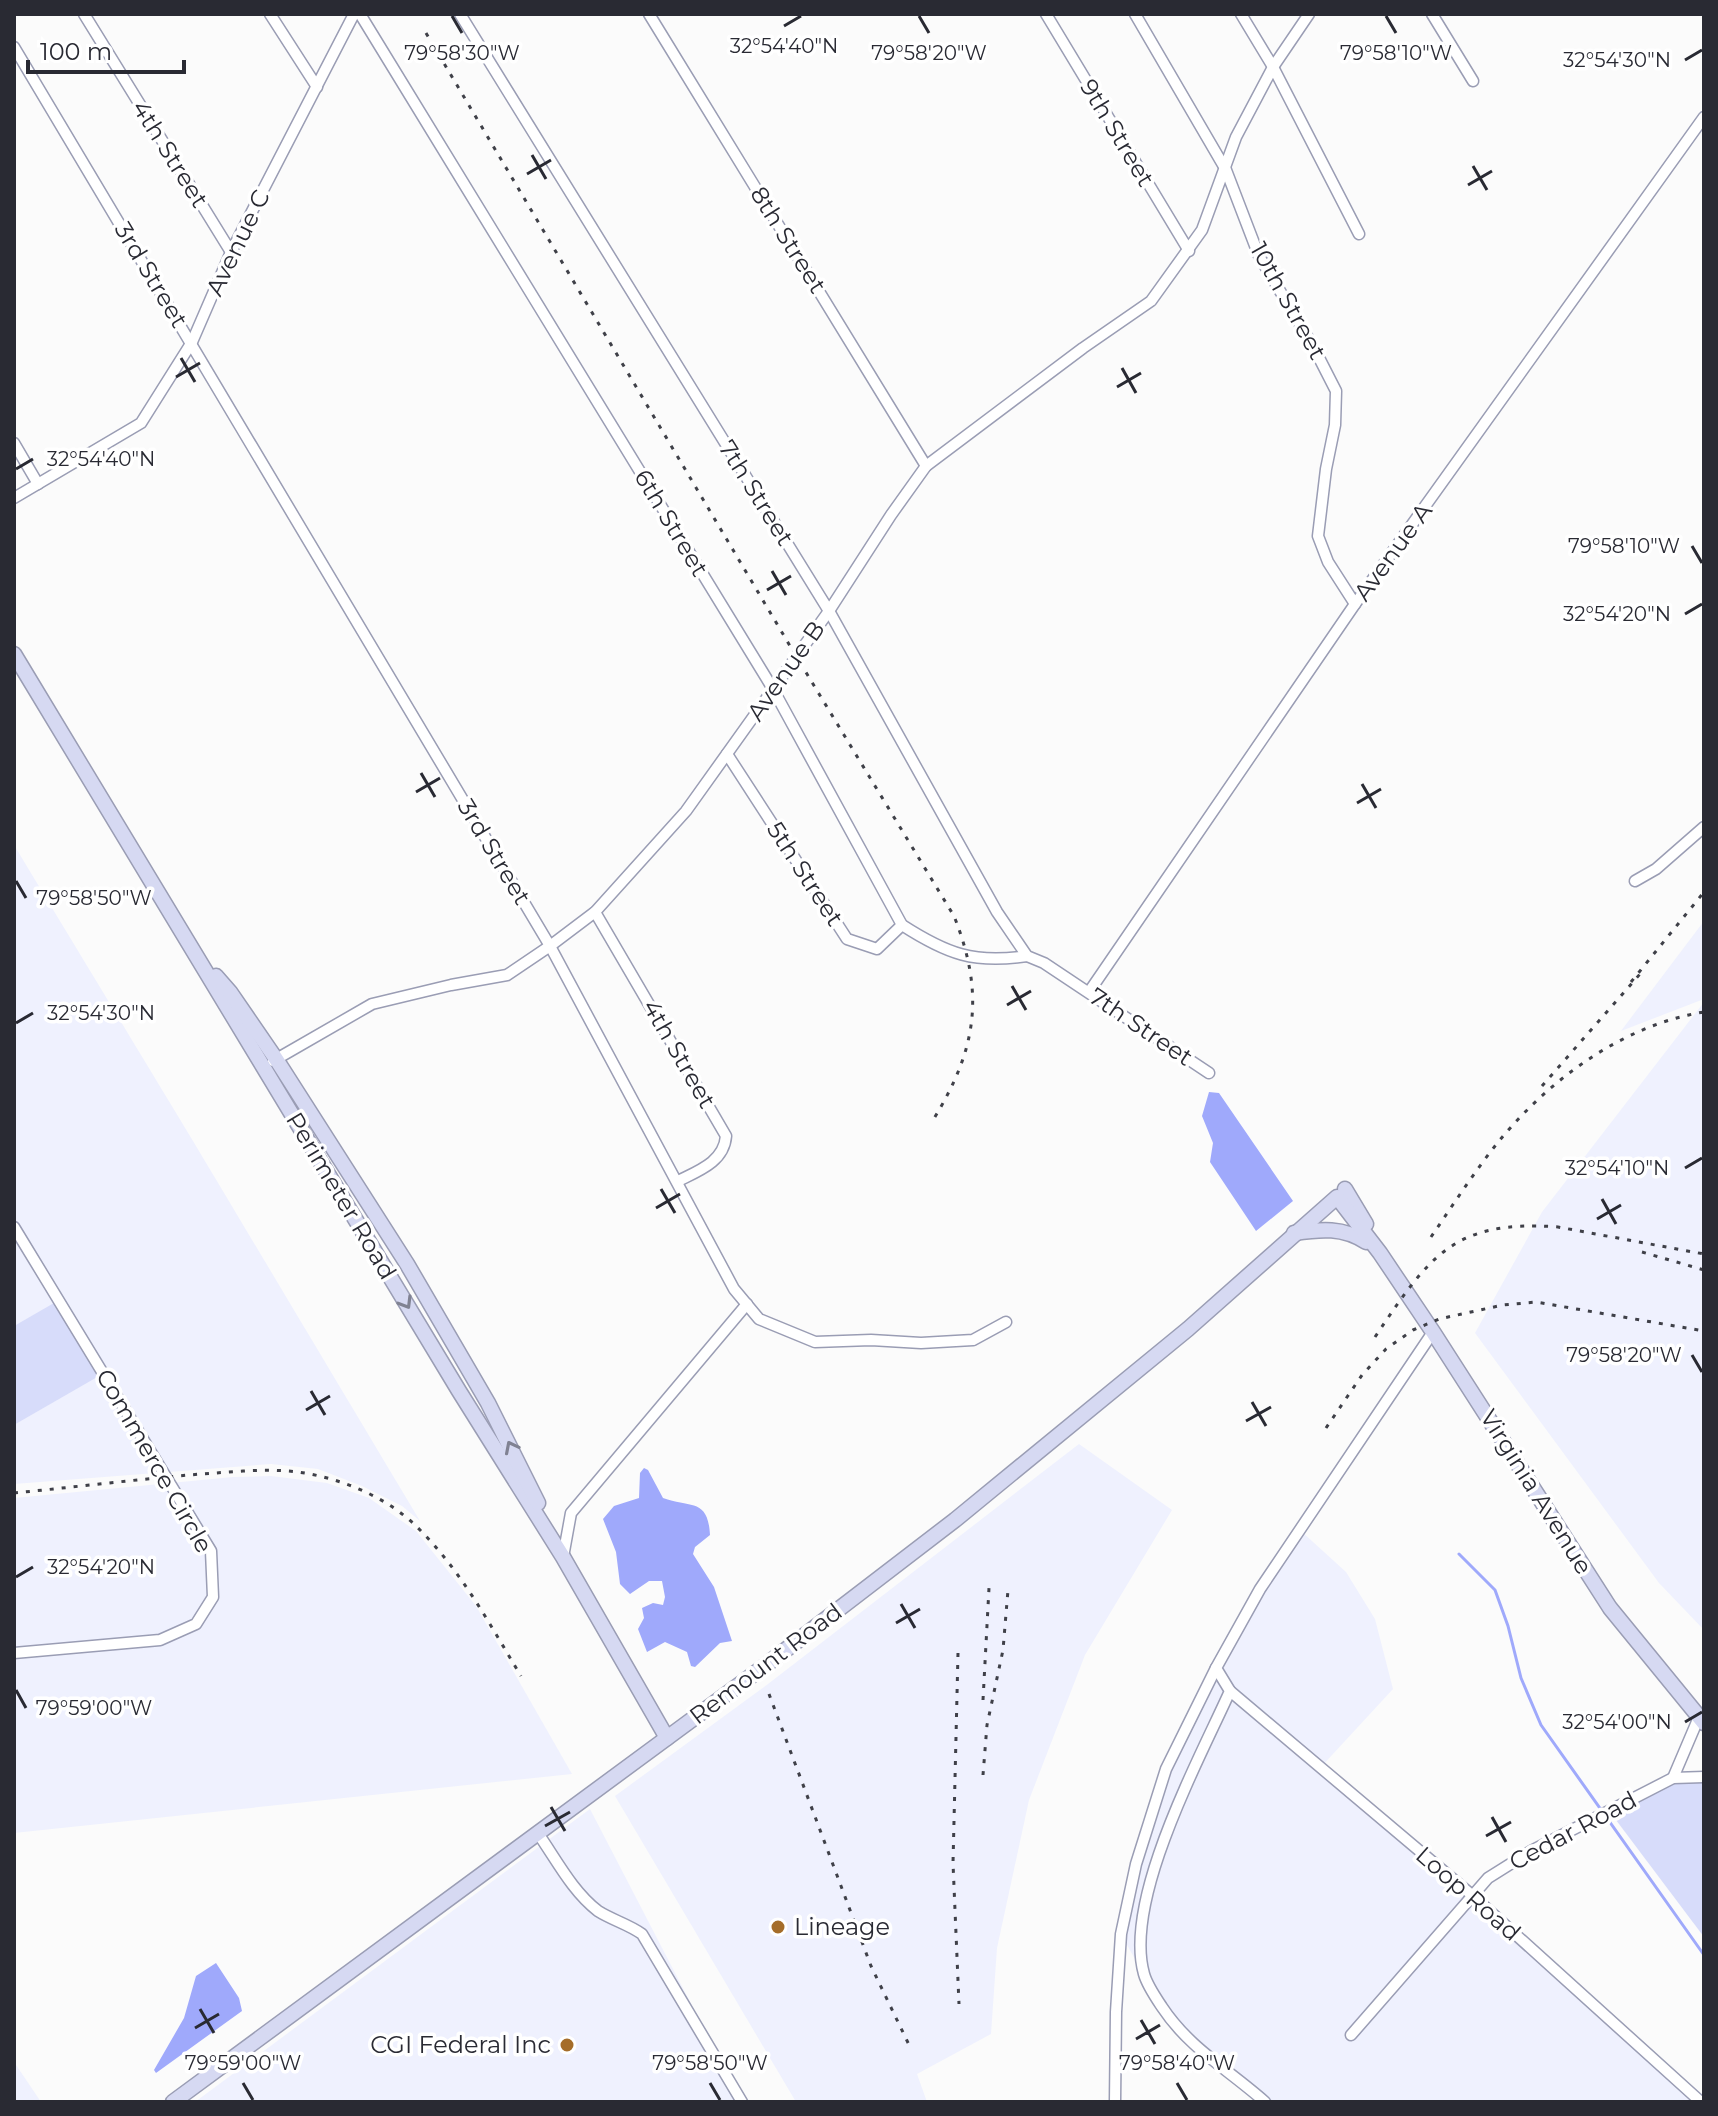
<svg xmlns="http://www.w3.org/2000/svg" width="1718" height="2116" font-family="Montserrat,sans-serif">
<rect width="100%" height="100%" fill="#fbfbfb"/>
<!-- built -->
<g fill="#eff1fe">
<path d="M14,845L193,1141L420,1521L402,1506L362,1486L318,1469L271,1464L14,1484V1425L103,1373L59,1301L14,1326Z"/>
<path d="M1704,921V999L1621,1031Z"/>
<path d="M1704,1002V1630L1659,1583L1475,1333L1542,1212Z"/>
<path d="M1079,1444L1172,1510L1085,1655L1029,1800L997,1948L991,2034L917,2074L927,2102H796L615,1796L768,1684Z"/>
<path d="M271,1476L327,1483L369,1498L416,1531L476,1606L572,1774L14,1833V1498L233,1477Z"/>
<path d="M1301,1531L1346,1572L1375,1619L1393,1689L1321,1767L1701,2102H1265L1162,2008L1121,1934L1166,1769L1216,1668Z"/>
<path d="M590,1809L742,2102H195Z"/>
<path d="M14,2062L41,2102H14Z"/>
</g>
<!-- green -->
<g fill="#d7dcfa">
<path d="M54,1303L99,1376L14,1425V1326Z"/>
<path d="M1674,1782H1704V1937L1613,1816Z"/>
</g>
<!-- water -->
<g fill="#9fa9fb">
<path d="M1209,1092L1219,1093L1293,1201L1256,1231L1210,1162L1213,1143L1202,1116Z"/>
<path d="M644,1468L648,1470L663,1498C691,1508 708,1498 710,1535L695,1547L693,1554L714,1587L732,1641L720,1643L695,1667L691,1666L687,1652L665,1642L647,1652L638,1629L644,1618L642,1608L653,1603L663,1605L665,1597L662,1581H649L630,1594L620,1584L616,1552L603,1519L614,1506L639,1498L640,1473Z"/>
<path d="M216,1963L239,1998L242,2011L156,2073L154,2070L184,2018L196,1976Z"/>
</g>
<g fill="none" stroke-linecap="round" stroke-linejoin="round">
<!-- stream -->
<path stroke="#9fa9fb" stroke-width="3" d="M1459,1554L1495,1590L1508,1626L1521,1678L1541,1725L1704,1955"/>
<!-- street casing -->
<g stroke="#9a9db4" stroke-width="13">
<g id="street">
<path d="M84,14L231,252"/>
<path d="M270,14L317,87"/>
<path d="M360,14L773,689L902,925C947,954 974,964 1027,956"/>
<path d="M460,14L829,611L997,912L1027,956L1044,963L1209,1073"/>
<path d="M649,14L926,466"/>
<path d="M1046,14L1189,251"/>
<path d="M1135,14L1226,170L1259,256L1313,346L1336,391L1335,425L1326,469L1318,536L1328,562L1355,604"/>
<path d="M1241,14L1273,67L1359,234"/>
<path d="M1432,14L1473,81"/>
<path d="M14,47L550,946L734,1289L759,1319L815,1342L871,1340L921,1343L973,1340L1006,1322"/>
<path d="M14,443L38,484"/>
<path d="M14,498L141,423L192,342L231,252L354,14"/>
<path d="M727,754L847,939L877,949L902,925"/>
<path d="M1635,881L1656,869L1704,827"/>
<path d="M595,912L726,1136C724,1162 698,1171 678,1181"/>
<path d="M1089,992L1355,604L1704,117"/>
<path d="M273,1061L372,1004L451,985L507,975L550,946L595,912L686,811L829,611L891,515L926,466L1083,348L1151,301L1202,230L1236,137L1273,67L1309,14"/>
<path d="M14,1227L211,1551L213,1597L196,1624L160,1640L14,1653"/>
<path d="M563,1557L571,1513L747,1304"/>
<path d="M1230,1691L1473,1896L1701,2102"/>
<path d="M1673,1778L1699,1717"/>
<path d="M537,1832C556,1859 572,1891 598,1911C612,1920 628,1924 642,1934L742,2102"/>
<path d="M1351,2035L1488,1878L1531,1851L1673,1778L1704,1777"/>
<path d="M1115,2102L1116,2012L1121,1934L1136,1864L1166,1769L1216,1668"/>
<path d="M1265,2102C1229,2070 1189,2048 1162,2007C1156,1998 1147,1985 1144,1974C1123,1900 1199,1760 1230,1691L1216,1668L1260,1589L1433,1332"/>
</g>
</g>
<!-- secondary casing -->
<g stroke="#9a9db4" stroke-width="17">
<g id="secondary">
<path d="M14,654L459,1391L563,1557L667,1738"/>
<path d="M216,976L230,992L276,1059L407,1264L488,1403L538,1503"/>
<path d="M1345,1189L1366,1224"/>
<path d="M1294,1233C1321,1229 1343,1227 1366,1242"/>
<path d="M173,2102L766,1665L955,1520L1188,1329L1337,1197L1380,1253L1433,1332L1610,1608L1704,1723"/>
</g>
</g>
<!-- street -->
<use href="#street" stroke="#fff" stroke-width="10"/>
<!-- secondary -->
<use href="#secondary" stroke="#d6d9f2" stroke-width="14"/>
<!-- rail -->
<g stroke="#3f4048" stroke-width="3" stroke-dasharray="4 8" stroke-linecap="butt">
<path d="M426,33L796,656L954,916C985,994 977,1049 933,1120"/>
<path d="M1631,982L1704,892"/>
<path d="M1542,1086L1640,974"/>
<path d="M1431,1237C1453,1205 1474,1172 1499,1141C1550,1079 1623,1025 1704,1012"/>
<path d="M1642,1252L1704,1270"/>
<path d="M1375,1337C1429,1257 1453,1219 1558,1227L1704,1254"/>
<path d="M1326,1428L1362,1375L1386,1349L1413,1330L1439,1319L1503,1305L1536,1302L1704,1331"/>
<path d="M14,1493C76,1487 139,1479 201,1474C233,1472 266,1468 298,1472C341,1478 387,1497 417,1527C461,1570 490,1625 521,1676"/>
<path d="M958,1653L953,1863L959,2004"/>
<path d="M769,1694L871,1966L911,2049"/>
<path d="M983,1700L989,1588"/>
<path d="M983,1775L987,1725L1003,1650L1008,1590"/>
</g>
</g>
<!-- one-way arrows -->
<defs><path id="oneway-chevron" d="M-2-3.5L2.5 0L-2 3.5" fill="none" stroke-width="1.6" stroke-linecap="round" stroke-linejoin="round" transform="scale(2)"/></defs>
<g stroke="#808292">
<use href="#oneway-chevron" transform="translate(406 1303) rotate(59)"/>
<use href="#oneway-chevron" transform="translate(511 1447) rotate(-117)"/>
</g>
<!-- ticks -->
<path fill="none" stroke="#292a33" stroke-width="3" d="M452,16L462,33M919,16L929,33M1386,16L1396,33M784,26L801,16M1685,60L1702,50M532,155L546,179M1473,166L1487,190M527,174L551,160M1468,185L1492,171M181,358L195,382M1122,368L1136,393M176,377L200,363M1117,387L1141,373M16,469L33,459M1692,546L1702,563M772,571L786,595M767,590L791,576M1685,614L1702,604M421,773L435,797M1362,784L1376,808M416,792L440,778M1357,803L1381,789M16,881L26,898M1012,986L1026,1010M1007,1005L1031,991M16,1023L33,1013M1685,1168L1702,1158M661,1189L675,1213M1602,1199L1616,1224M656,1208L680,1194M1597,1219L1621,1205M1692,1355L1702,1372M311,1391L325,1415M1252,1402L1266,1426M306,1410L330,1396M1246,1421L1271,1407M16,1577L33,1567M901,1604L915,1628M896,1623L920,1609M16,1690L26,1708M1685,1722L1702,1712M551,1807L565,1831M1492,1817L1506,1842M545,1826L570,1812M1486,1836L1511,1822M200,2009L214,2033M1141,2020L1155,2044M195,2028L219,2014M1136,2039L1160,2025M243,2083L253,2100M710,2083L720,2100M1177,2083L1187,2100"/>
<!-- markers -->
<g fill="#a56d29" stroke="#fff" stroke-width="3">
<circle cx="778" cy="1927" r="8"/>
<circle cx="567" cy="2045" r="8"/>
</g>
<g text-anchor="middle" stroke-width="7" stroke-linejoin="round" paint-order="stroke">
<!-- street labels -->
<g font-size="24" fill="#292a33" stroke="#fff">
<text transform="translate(1117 133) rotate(59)" y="8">9th Street</text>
<text transform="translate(170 154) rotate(58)" y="8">4th Street</text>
<text transform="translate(788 240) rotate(58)" y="8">8th Street</text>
<text transform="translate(238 243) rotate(-64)" y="8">Avenue C</text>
<text transform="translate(151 275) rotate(59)" y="8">3rd Street</text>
<text transform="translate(1288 301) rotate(61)" y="8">10th Street</text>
<text transform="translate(756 493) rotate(58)" y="8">7th Street</text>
<text transform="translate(671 523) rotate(59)" y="8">6th Street</text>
<text transform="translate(1393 552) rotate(-54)" y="8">Avenue A</text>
<text transform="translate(786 671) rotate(-55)" y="8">Avenue B</text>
<text transform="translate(494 852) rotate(59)" y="8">3rd Street</text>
<text transform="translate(805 874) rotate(57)" y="8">5th Street</text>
<text transform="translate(1141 1027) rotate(34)" y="8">7th Street</text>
<text transform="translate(679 1054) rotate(60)" y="8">4th Street</text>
<text transform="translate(341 1196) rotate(59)" y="8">Perimeter Road</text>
<text transform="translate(154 1461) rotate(60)" y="8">Commerce Circle</text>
<text transform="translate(1536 1492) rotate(58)" y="8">Virginia Avenue</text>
<text transform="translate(766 1664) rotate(-37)" y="8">Remount Road</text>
<text transform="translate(1573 1831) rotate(-28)" y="8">Cedar Road</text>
<text transform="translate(1468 1894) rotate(41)" y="8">Loop Road</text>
</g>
<!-- poi labels -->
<g font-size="24" fill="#292a33" stroke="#fff" text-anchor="start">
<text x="794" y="1935">Lineage</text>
<text x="551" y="2053" text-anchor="end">CGI Federal Inc</text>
</g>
</g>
<g font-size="20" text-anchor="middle" fill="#292a33" stroke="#fff" stroke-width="7" stroke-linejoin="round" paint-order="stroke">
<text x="784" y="53">32°54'40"N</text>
<text x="462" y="60">79°58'30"W</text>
<text x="1396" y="60">79°58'10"W</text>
<text x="929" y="60">79°58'20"W</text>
<text x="1617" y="67">32°54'30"N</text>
<text x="101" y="466">32°54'40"N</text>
<text x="1624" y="553">79°58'10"W</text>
<text x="1617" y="621">32°54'20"N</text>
<text x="94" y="905">79°58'50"W</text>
<text x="101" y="1020">32°54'30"N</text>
<text x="1617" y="1175">32°54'10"N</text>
<text x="1624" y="1362">79°58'20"W</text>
<text x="101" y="1574">32°54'20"N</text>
<text x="94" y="1715">79°59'00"W</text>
<text x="1617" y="1729">32°54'00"N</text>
<text x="243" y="2070">79°59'00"W</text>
<text x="710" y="2070">79°58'50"W</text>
<text x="1177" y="2070">79°58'40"W</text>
</g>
<!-- border -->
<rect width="1718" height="2116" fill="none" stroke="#292a33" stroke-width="32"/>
<!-- scale -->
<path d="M28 60v12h156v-12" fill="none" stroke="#292a33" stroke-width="4"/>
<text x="40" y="60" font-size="24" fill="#292a33" stroke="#ffffff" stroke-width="6" paint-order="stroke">100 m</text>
</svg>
